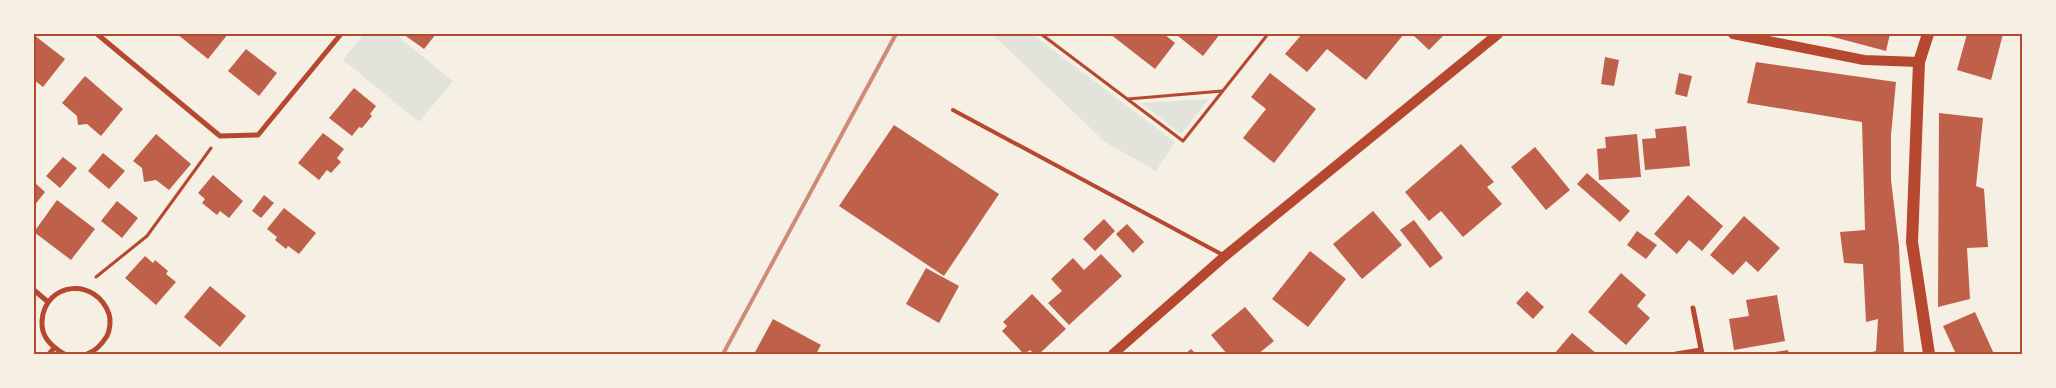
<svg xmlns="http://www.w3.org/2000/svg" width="2056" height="388" font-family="Merriweather,serif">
<rect width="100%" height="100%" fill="#f6efe4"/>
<!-- green -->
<g fill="#e2e4dc">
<path d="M364,34H395L453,81L419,122L343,60Z"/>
<path d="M992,34H1032L1175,142L1156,171L1105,142Z"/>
<path d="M1209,99L1181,134L1141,103Z"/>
</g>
<!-- building -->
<g fill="#bf614a">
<path d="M177,34H228L208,59Z"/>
<path d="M403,34H436L424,49Z"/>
<path d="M1110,34H1164L1175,43L1155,69Z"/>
<path d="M1180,34H1220L1203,56L1178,36Z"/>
<path d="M1302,34H1404L1366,80L1327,49L1307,72L1285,54Z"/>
<path d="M1412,34H1445L1429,50Z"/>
<path d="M1822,34H1890L1886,51Z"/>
<path d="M1967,34H2003L1991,80L1957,70Z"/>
<path d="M34,35L65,59L43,87L34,80Z"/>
<path d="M246,49L277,73L259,96L228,71Z"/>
<path d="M1605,57L1619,60L1614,86L1601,84Z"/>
<path d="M1756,62L1896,82L1891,135V180L1899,246L1904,354H1864L1876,351L1878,319L1866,322L1863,264L1844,263L1840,232L1865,230L1862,122L1747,103Z"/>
<path d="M1270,73L1316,109L1274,163L1243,138L1266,109L1251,97Z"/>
<path d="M1679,73L1692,76L1687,97L1675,94Z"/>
<path d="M85,76L123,109L101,136L87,124L78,125L77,116L62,103Z"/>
<path d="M354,88L376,106L370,114L372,116L362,128L359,127L352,136L329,118Z"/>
<path d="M1939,113L1983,118L1976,186L1984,189L1988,247L1967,248L1970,299L1938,307Z"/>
<path d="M894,125L999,194L944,276L839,206Z"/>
<path d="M1686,126L1690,166L1645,170L1642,139L1656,138L1655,129Z"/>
<path d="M323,133L344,149L337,158L341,162L331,173L327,170L319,180L298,163Z"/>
<path d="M156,134L191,164L169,190L156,180L144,182L142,168L133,161Z"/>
<path d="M1637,134L1641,177L1599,180L1597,149L1606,148L1605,137Z"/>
<path d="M1461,144L1494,182L1487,187L1502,204L1463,237L1441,211L1429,221L1405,192Z"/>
<path d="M1535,147L1570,190L1546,210L1511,167Z"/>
<path d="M103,153L125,171L109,189L88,171Z"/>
<path d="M63,157L77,168L60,188L46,176Z"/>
<path d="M1587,173L1630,211L1620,222L1577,184Z"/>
<path d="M213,175L243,201L229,218L220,211L217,215L202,203L205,199L198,193Z"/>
<path d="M34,182L45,192L34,206Z"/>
<path d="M264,195L274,203L261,218L252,211Z"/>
<path d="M1688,195L1723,226L1702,251L1689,240L1677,254L1654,234Z"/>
<path d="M57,200L95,229L71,260L34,232Z"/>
<path d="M117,201L138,218L122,238L101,221Z"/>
<path d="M284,208L316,233L299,254L288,246L286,249L275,240L277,237L267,229Z"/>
<path d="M1373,211L1402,245L1362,279L1333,244Z"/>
<path d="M1744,216L1780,248L1758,272L1746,261L1733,275L1710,255Z"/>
<path d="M1104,219L1115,231L1095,251L1083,239Z"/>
<path d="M1414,220L1443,258L1430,268L1400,230Z"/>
<path d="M1127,224L1144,242L1133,253L1116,234Z"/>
<path d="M1637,231L1657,245L1646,259L1627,245Z"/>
<path d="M1310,251L1346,279L1308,327L1272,299Z"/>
<path d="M1101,254L1122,276L1069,325L1048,303L1062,291L1051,279L1073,258L1084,270Z"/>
<path d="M145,256L153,263L155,260L168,271L166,274L176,282L156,305L125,278Z"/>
<path d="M926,268L959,286L939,323L906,304Z"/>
<path d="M1621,273L1646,295L1637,306L1650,318L1626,345L1588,312Z"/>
<path d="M210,286L246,316L220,347L184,317Z"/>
<path d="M1527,291L1544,307L1533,319L1516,303Z"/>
<path d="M1032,294L1066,329L1039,354H1034L1030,350L1024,354L1002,331L1007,326L1003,322Z"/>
<path d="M1777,295L1785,341L1734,350L1729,319L1749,316L1746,300Z"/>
<path d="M1245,307L1274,341L1258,354H1227L1211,335Z"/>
<path d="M1975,312L1994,354H1956L1943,326Z"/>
<path d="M773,319L821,345L816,354H754Z"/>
<path d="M1572,333L1597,354H1554Z"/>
<path d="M1191,349L1196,354H1185Z"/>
<path d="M1788,350L1789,354H1769V353Z"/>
</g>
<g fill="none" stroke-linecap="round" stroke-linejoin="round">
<!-- path -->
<g stroke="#b5482f" stroke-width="3">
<path d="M1041,34L1183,141L1268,34"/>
<path d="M1128,99L1222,91"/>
<path d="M96,277L147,236L211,148"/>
</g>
<!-- service -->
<path stroke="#b5482f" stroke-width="4" d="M953,110L1223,255"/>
<!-- minor -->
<g stroke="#b5482f" stroke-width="5">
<path d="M97,34L220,136L258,135L341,34"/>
<path d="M34,290L48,302"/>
<path d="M1693,308L1702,354"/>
<path d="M49,354L54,348"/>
<path d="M64,354C51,346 41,337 42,321C45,281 96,277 109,314C111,320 110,330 107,336C102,344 96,351 87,354"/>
<path d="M1676,354L1701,350"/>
</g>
<!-- secondary -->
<g stroke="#b5482f" stroke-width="10">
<path d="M1733,34L1864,60L1919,62"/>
<path d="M1113,354L1225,256L1498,34"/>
</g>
<!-- primary -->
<path stroke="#b5482f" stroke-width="12" d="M1928,34L1919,62L1912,242L1929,354"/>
<!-- rail -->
<path stroke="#cf8b77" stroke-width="4" d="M723,354L896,34"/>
</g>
<!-- border -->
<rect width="2056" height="388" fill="none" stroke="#f6efe4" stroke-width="70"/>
<rect x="35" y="35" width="1986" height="318" fill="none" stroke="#b5482f" stroke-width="2"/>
</svg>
